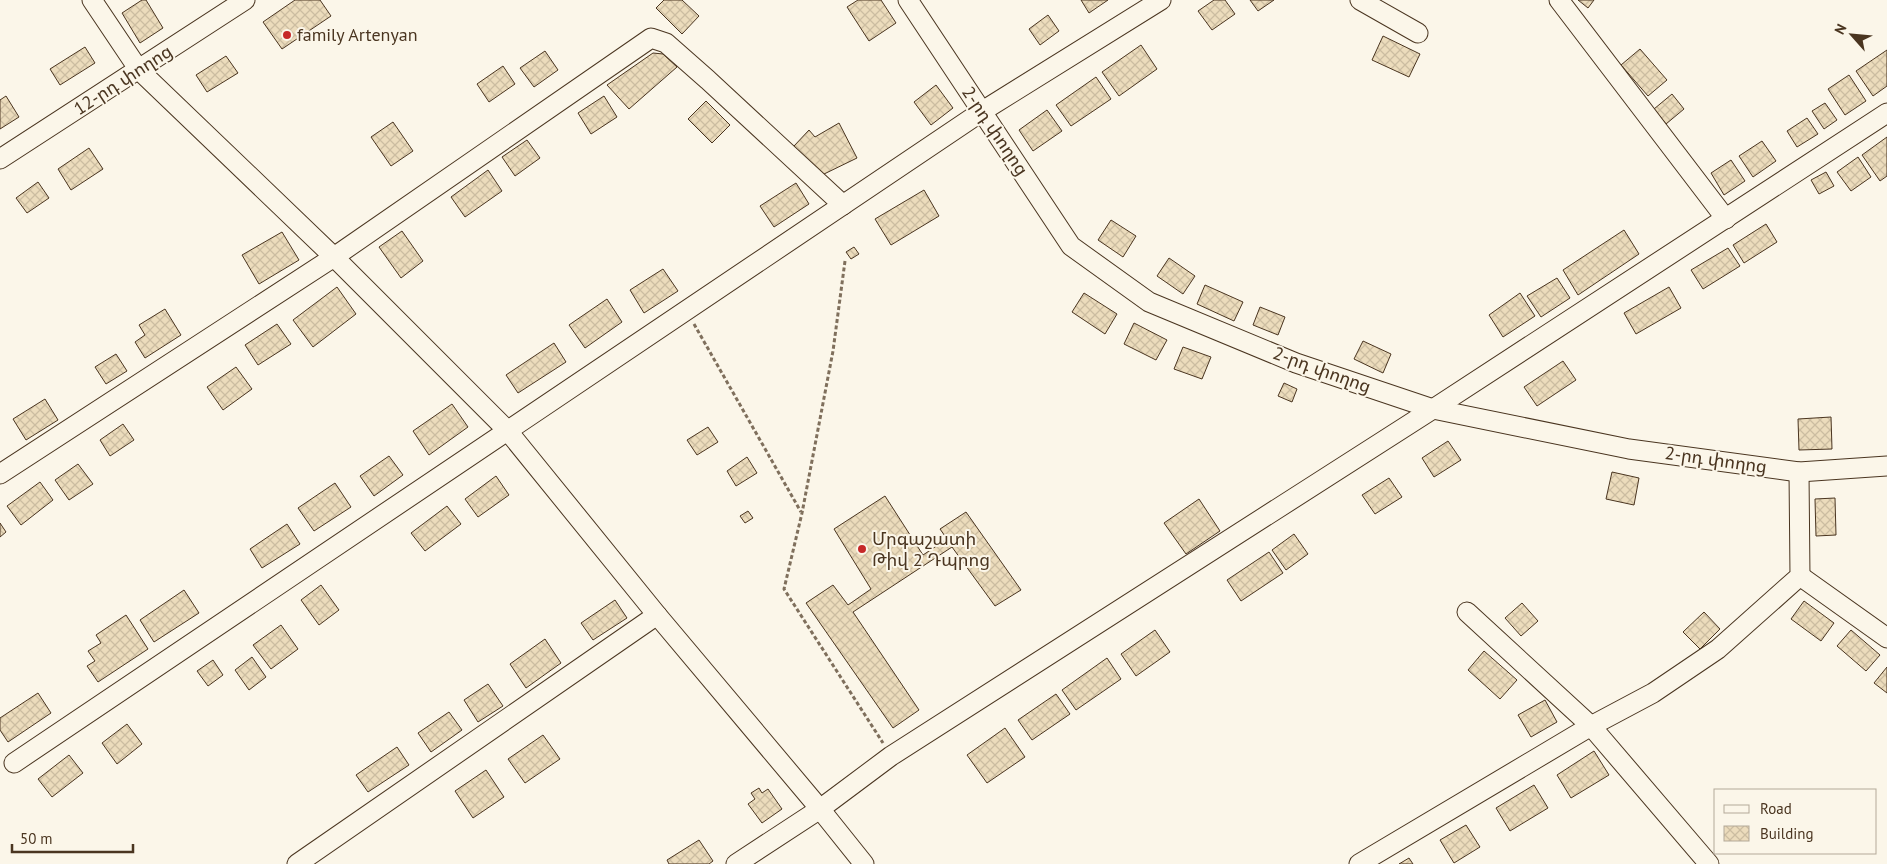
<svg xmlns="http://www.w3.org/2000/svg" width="1887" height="864" font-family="'PT Sans','Noto Sans Armenian',sans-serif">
<defs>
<pattern id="building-cross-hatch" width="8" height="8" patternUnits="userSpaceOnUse" patternTransform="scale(1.25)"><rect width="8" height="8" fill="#ecdcbc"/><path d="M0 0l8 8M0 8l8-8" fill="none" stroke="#ccbda1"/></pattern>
</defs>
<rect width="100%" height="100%" fill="#fbf6e9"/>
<!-- building -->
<g fill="url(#building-cross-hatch)" stroke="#4a3520">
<path d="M142,0H146L163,28L140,43L122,13Z"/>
<path d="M295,0H320L331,16L282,49L263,22Z"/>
<path d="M664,0H682L699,16L682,34L656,8Z"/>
<path d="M858,0H881L896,23L869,41L847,7Z"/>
<path d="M1081,0H1108L1089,13Z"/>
<path d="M1214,0H1225L1235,14L1212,30L1198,11Z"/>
<path d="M1250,0H1274L1258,11Z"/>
<path d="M1578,0H1594L1588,8Z"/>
<path d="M1048,15L1059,31L1040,45L1029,29Z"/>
<path d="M1383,36L1420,54L1409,77L1372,60Z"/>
<path d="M1141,45L1157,69L1119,96L1102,72Z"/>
<path d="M85,47L95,63L60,85L50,69Z"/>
<path d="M1640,49L1667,80L1648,96L1621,65Z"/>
<path d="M1887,50V86L1873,96L1856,71Z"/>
<path d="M545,51L558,70L534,87L520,68Z"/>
<path d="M653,53L663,54L677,67L629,109L607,85Z"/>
<path d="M226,56L238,73L207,92L196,75Z"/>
<path d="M503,66L515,84L489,102L477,84Z"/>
<path d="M1849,75L1866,101L1845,115L1828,89Z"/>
<path d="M1096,77L1111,99L1071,126L1056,105Z"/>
<path d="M936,85L953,108L931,125L914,102Z"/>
<path d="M1672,94L1684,109L1666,124L1654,109Z"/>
<path d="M6,96L19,117L0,129V100Z"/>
<path d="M604,96L617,117L591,134L578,113Z"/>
<path d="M706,101L730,125L712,143L688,119Z"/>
<path d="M1825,103L1837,120L1824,129L1812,111Z"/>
<path d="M1047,110L1062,131L1033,151L1019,130Z"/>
<path d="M1807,118L1818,134L1797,147L1787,131Z"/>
<path d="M393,122L413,151L391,166L371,137Z"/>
<path d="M839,123L857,158L822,175L794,146L809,130L815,137Z"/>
<path d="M1887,137V176L1880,181L1862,155Z"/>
<path d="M527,140L540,158L515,176L502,157Z"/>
<path d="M1762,141L1776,161L1753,177L1739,156Z"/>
<path d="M89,148L103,169L71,190L58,169Z"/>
<path d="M1858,157L1871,177L1851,191L1837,172Z"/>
<path d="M1731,160L1745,181L1724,195L1711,173Z"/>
<path d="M488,170L502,191L465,217L451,197Z"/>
<path d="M1826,172L1834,186L1819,194L1811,180Z"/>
<path d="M38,182L49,198L27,213L16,198Z"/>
<path d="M796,183L809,204L774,227L760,206Z"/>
<path d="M924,190L939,216L891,245L875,219Z"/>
<path d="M1111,220L1136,236L1123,257L1098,240Z"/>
<path d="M1766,224L1777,242L1744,263L1733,245Z"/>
<path d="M1624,230L1639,254L1578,295L1563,270Z"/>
<path d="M402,231L423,261L401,278L379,247Z"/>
<path d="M282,232L299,260L259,284L242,255Z"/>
<path d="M854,247L859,254L851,259L846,252Z"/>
<path d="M1728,248L1740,266L1703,289L1691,270Z"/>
<path d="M1169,258L1195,276L1183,294L1157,276Z"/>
<path d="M663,269L678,291L644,313L630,290Z"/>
<path d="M1557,278L1570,298L1541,317L1527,296Z"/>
<path d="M1205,285L1243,302L1234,321L1197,304Z"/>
<path d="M337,287L356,314L313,347L293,320Z"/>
<path d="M1669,287L1681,308L1636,334L1624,313Z"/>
<path d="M1084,293L1117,314L1105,334L1072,312Z"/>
<path d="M1520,293L1535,316L1503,337L1489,315Z"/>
<path d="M607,299L622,322L585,348L569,325Z"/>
<path d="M1260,307L1285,317L1278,335L1253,325Z"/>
<path d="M165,309L181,335L145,358L135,342L145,335L139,325Z"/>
<path d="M1134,323L1167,340L1156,360L1124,344Z"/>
<path d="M277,324L291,344L258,365L245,345Z"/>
<path d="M1363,341L1391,354L1383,373L1354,359Z"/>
<path d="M554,343L566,362L518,393L506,375Z"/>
<path d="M1183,347L1211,357L1202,379L1174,369Z"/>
<path d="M116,354L127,371L106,384L95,367Z"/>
<path d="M1563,361L1576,380L1537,406L1524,387Z"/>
<path d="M236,367L252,389L223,410L207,387Z"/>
<path d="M1284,383L1297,389L1292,402L1278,396Z"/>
<path d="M45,399L58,420L26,440L13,419Z"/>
<path d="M452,404L468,427L429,455L413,431Z"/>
<path d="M1831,417L1832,449L1799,450L1798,419Z"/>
<path d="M123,424L134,440L110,456L100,440Z"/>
<path d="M708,427L718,442L697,455L687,440Z"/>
<path d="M1448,441L1461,460L1434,477L1422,458Z"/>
<path d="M389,456L403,475L374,496L360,476Z"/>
<path d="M747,457L757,473L736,486L727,471Z"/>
<path d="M78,464L93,484L69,500L55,480Z"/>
<path d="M1612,472L1639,478L1634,505L1606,499Z"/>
<path d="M496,476L509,495L478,517L465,499Z"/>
<path d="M1389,478L1402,497L1375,514L1362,495Z"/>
<path d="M40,482L53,500L21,525L7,506Z"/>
<path d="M335,483L351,507L314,531L298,508Z"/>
<path d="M885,496L923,555L947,539L940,529L966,512L1021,590L995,606L952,547L853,612L919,710L893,728L806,603L833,585L848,605L871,589L834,529Z"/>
<path d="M1835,498L1836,535L1816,536L1815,499Z"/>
<path d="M1199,499L1220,531L1186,554L1164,523Z"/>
<path d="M447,506L461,524L425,551L411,533Z"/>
<path d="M748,511L753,518L745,523L740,516Z"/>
<path d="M0,523L6,532L0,537Z"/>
<path d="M287,524L300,544L262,568L250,549Z"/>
<path d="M1294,534L1308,554L1286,570L1272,550Z"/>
<path d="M1269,552L1283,573L1241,601L1227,580Z"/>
<path d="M321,585L339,610L319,625L301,600Z"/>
<path d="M184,590L199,613L154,642L140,620Z"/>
<path d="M615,600L627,618L593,640L581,623Z"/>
<path d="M1804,601L1834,623L1821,641L1791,619Z"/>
<path d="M1522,603L1538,621L1521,636L1505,618Z"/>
<path d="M1704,612L1720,629L1700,649L1683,632Z"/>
<path d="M126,615L148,649L98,682L87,666L95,661L88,651L101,643L96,635Z"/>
<path d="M281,625L298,649L271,669L253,645Z"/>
<path d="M1155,630L1170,652L1136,676L1121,654Z"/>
<path d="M1851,630L1880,655L1866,671L1837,646Z"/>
<path d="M545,639L561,663L526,688L510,664Z"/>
<path d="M1484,651L1517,680L1500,699L1468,670Z"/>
<path d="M252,657L266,677L249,690L235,670Z"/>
<path d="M1107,658L1121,679L1076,710L1062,690Z"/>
<path d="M213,660L223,675L208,686L197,671Z"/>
<path d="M1887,667V693L1874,683Z"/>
<path d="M488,684L503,706L478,722L464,700Z"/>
<path d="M38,693L51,713L8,742L0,730V718Z"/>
<path d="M1056,694L1070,714L1032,740L1018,720Z"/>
<path d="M1545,700L1557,722L1531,737L1518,715Z"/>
<path d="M449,712L462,730L431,752L418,733Z"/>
<path d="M127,724L142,744L117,764L102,743Z"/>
<path d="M1005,728L1025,757L987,783L967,755Z"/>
<path d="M543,735L560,759L525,783L508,759Z"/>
<path d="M397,747L409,765L368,792L356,775Z"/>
<path d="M1594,751L1609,775L1571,798L1557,775Z"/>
<path d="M69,755L83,773L52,797L38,779Z"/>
<path d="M486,770L504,797L473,818L455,791Z"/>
<path d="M1534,785L1548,808L1510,831L1496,808Z"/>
<path d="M759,788L762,793L768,789L782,809L762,823L748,804L755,799L751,793Z"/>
<path d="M1466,825L1480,847L1454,863L1440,840Z"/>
<path d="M699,840L713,861L709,864H669L667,860Z"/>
<path d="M1409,858L1413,864H1399Z"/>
</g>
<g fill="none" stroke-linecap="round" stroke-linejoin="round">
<!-- minor casing -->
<g stroke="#4a3520" stroke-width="21">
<g id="minor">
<path d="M92,0L139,70L334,257L507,430L657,615L820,809L864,864"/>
<path d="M908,0L1071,246L1149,302L1296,363L1433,409L1629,449L1799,472L1887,466"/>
<path d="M1360,0L1418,33"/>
<path d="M1559,0L1726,219"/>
<path d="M0,159L245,0"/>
<path d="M0,474L334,257L651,38L666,43L708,80L843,205"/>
<path d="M1800,576L1887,638"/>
<path d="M1467,612L1591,726L1709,864"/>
<path d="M14,763L981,112L1161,0"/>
<path d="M297,864L657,615"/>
<path d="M736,864L820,809L891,756L1433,409L1887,113"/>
<path d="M1359,864L1591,726L1653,693L1718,649L1800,576L1799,472"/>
</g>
</g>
<!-- path -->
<g stroke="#7f6f5c" stroke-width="3" stroke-dasharray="4 2.5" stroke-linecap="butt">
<path d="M845,261L833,351L802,513L784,589L883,743"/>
<path d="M694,324L801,512"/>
</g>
<!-- minor -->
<use href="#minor" stroke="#fbf6e9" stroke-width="19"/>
</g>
<!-- markers -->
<g fill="#c62828" stroke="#fbf6e9" stroke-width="2">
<circle cx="287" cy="35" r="5"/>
<circle cx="862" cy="549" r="5"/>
</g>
<g text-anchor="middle" stroke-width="4" stroke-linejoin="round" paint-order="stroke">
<!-- poi labels -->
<g font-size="18" fill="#4a3520" stroke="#fbf6e9" text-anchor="start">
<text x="297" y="41">family Artenyan</text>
<text x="872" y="545">Մրգաշատի<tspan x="872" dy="21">Թիվ 2 Դպրոց</tspan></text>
</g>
<!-- street labels -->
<g font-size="18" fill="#4a3520" stroke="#fbf6e9">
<text transform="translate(123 80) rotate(-33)" y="6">12-րդ փողոց</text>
<text transform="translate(995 131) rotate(56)" y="6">2-րդ փողոց</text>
<text transform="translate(1322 370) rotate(20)" y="6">2-րդ փողոց</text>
<text transform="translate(1716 460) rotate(8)" y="6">2-րդ փողոց</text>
</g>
</g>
<!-- legend -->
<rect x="1714" y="789" width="162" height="65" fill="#fbf6e9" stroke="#b4a999"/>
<rect x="1724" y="805" width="25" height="8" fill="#fbf6e9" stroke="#b4a999"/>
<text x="1760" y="814" font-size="15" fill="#4a3520">Road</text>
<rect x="1724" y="826" width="25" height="15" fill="url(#building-cross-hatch)" stroke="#b4a999"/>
<text x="1760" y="839" font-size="15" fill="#4a3520">Building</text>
<!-- north arrow -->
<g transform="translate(1852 35) rotate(297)" stroke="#fbf6e9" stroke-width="4" paint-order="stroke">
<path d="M0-4L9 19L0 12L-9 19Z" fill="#4a3520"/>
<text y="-8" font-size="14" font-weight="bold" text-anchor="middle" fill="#4a3520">N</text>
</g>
<!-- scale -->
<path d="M12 844v8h121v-8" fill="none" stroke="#4a3520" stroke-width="2.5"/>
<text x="20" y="844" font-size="15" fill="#4a3520" stroke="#fbf6e9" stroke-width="4" paint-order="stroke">50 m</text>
</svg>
